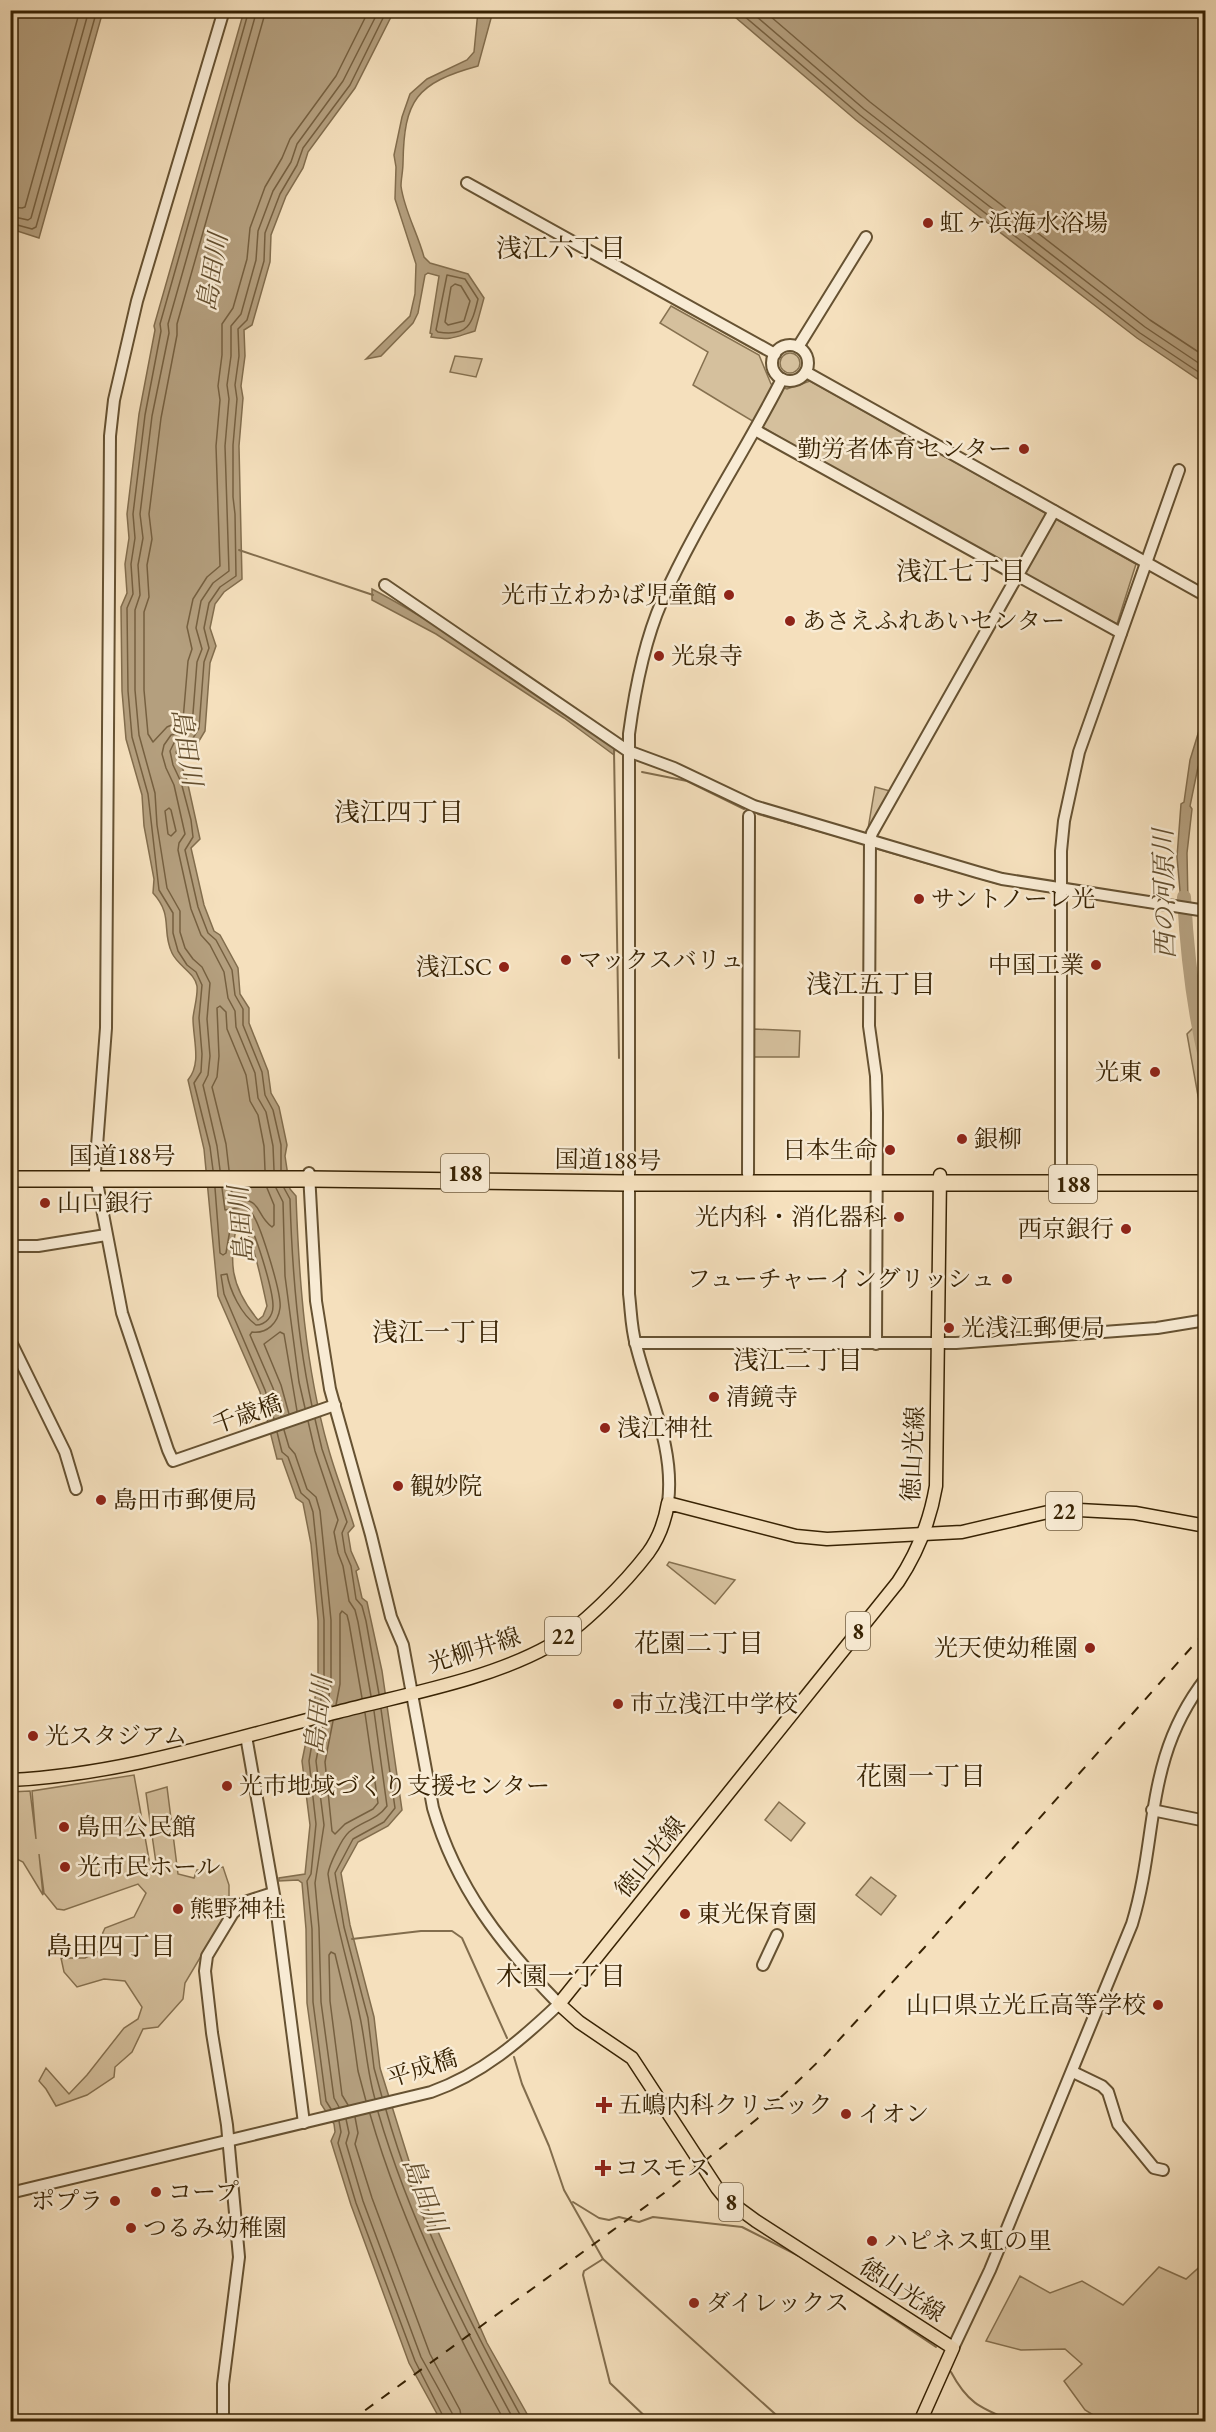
<svg xmlns="http://www.w3.org/2000/svg" width="1216" height="2432" font-family="'EB Garamond','Noto Serif JP',serif">
<rect width="100%" height="100%" fill="#f5e0bd"/>
<filter id="stains"><feTurbulence type="fractalNoise" baseFrequency=".00333" numOctaves="4"/><feColorMatrix values="0 0 0 0 .2 0 0 0 0 .09 0 0 0 0 .02 0 0 0 .5 -.17"/></filter>
<radialGradient id="worn" r=".72"><stop offset=".6" stop-color="#630" stop-opacity="0"/><stop offset="1" stop-color="#630" stop-opacity=".3"/></radialGradient>
<!-- green -->
<g fill="#d5c09d" stroke="#867150" stroke-width="1.5">
<path d="M671,306L759,355L771,384L787,389L810,381L1136,564L1117,624C974,548 831,470 693,385L708,352L660,323Z"/>
<circle cx="790" cy="363" r="10"/>
<path d="M455,356L482,359L476,377L450,372Z"/>
<path d="M875,787L890,791L869,830L868,829Z"/>
<path d="M1201,1027L1206,1030L1205,1135L1187,1034L1193,1028Z"/>
<path d="M754,1029L800,1031L799,1057H753Z"/>
<path d="M669,1562L735,1580L715,1604L667,1565Z"/>
<path d="M134,1775L150,1865L156,1863L146,1793L167,1787L178,1874L194,1878L197,1870L223,1867L229,1885V1909L185,1983L183,1999L158,2027L143,2029L132,2052L115,2067L114,2077L87,2095L56,2106L46,2089L39,2081L46,2068L69,2094L87,2075L124,2028L138,2019L142,2007L125,1981L104,1979L77,1987L64,1972L61,1958H85L101,1950L100,1939L105,1928L134,1917L146,1893L138,1884L64,1910L57,1909L44,1893L39,1854L43,1895L23,1862L11,1856L10,1792L30,1791L36,1839L32,1791Z"/>
<path d="M779,1802L805,1823L791,1841L765,1820Z"/>
<path d="M871,1877L896,1896L881,1915L856,1895Z"/>
<path d="M1205,2262V2421H1103L1085,2410L1064,2381L1082,2364L1065,2349L1021,2350L986,2341L1020,2276L1050,2293L1082,2281L1123,2305L1159,2267L1186,2279Z"/>
</g>
<!-- water -->
<g fill="#b49f7e" stroke="#826d4d" stroke-width="1.5" fill-rule="evenodd">
<path d="M11,10L103,11L39,238L11,229Z"/>
<path d="M244,11H394L355,88L308,152L303,168L286,196L271,235L270,262L252,325L244,330L245,356L241,386L243,398L239,446L242,579L224,592L215,604L210,628L216,646L210,663L205,731L196,746L180,745L176,752L187,780L200,839L191,848L204,905L214,931L220,935L238,968L240,994L249,1008V1023L268,1071L271,1093L279,1107L287,1145L285,1156L290,1189L296,1196C299,1280 305,1365 328,1447C335,1473 346,1500 354,1526L348,1533L351,1551L359,1569L356,1571L362,1598L367,1602L382,1671L402,1810L388,1826L358,1842L341,1873L350,1925L374,2017L380,2068L414,2177L487,2343L531,2421H441L409,2363L351,2205L331,2141L335,2132L334,2124L321,2104L307,2003L306,1929L302,1883L298,1880L279,1881V1878L305,1874L310,1825L302,1761L318,1683V1621L311,1544L303,1503L296,1498L282,1459H277L260,1392L218,1296L204,1149L188,1080C202,1063 193,1040 193,1018C194,1008 198,996 197,986C195,973 178,966 172,953C161,930 174,916 153,893L154,879L144,826L142,795L126,739L122,691L121,607L127,593L125,564L129,538L127,514L139,414L155,330L154,326ZM238,1220C252,1228 263,1289 267,1306L263,1316L258,1320C230,1286 228,1261 238,1220Z"/>
<path d="M478,11H493L478,66C416,83 404,100 403,163C403,171 401,179 401,186C404,210 418,234 424,257L430,263L468,274L484,298L475,331C457,336 452,341 431,337L432,334L430,333L439,276L428,273L425,275L418,313L413,323L381,356L366,359L410,316L415,294L416,264L395,199L396,167L394,155L402,117L410,94L427,79L467,60L474,52Z"/>
<path d="M728,11H1205V384L1137,338L967,207L856,120Z"/>
<path d="M372,589C457,634 536,693 615,748L614,755L564,718L436,634L372,600Z"/>
<path d="M1205,711V750L1198,767L1190,806L1192,809L1187,853L1188,903L1181,902L1177,857L1181,804L1184,802L1190,760Z"/>
</g>
<g fill="none" stroke-linecap="round" stroke-linejoin="round">
<!-- shore -->
<g stroke="#766040" stroke-width="1.5">
<path d="M266,10L177,324V335L161,418L149,514L152,539L147,565L149,597L144,612V690L148,734L153,742L167,727L183,720L188,661L192,649L187,627L193,599L207,577L220,566L216,446L220,400L218,386L222,355V324L233,308L247,259L250,228L265,187L282,158L290,139L336,76L369,10"/>
<path d="M737,10L860,115L971,202L1140,333L1206,377"/>
<path d="M749,10L864,109L976,196L1145,327L1206,368"/>
<path d="M763,10L870,102L981,189L1150,320L1206,357"/>
<path d="M10,207L22,208L25,207L80,10"/>
<path d="M10,216L28,220L31,218L89,10"/>
<path d="M10,223L32,229L36,227L97,10"/>
<path d="M447,275L465,279L478,299C472,324 468,337 438,332L436,330Z"/>
<path d="M455,284L461,286L470,301L464,321L448,325L445,322L451,287Z"/>
<path d="M169,808L171,810L176,831L171,836L168,834L165,811Z"/>
<path d="M213,1170L210,1147L194,1083L201,1072L202,1054L199,1018L202,985L196,972L187,965L178,951L173,933V913L159,890L148,794L132,737L128,691L127,608L133,594L131,564L135,538L133,514L145,415L161,331L160,324L249,10"/>
<path d="M220,1170L217,1146L203,1085L208,1075L210,1056L207,1019L210,983L202,967L193,959L185,948L180,932V911L167,888L157,825L155,793L139,735L135,690V610L140,595L138,565L143,538L140,514L152,416L169,333L168,324L257,10"/>
<path d="M229,1170L226,1144L212,1087L217,1077L219,1056L217,1008L220,1006L226,1012L227,1029L246,1075L250,1101L258,1115L264,1146L265,1170"/>
<path d="M274,1170L273,1146L266,1112L258,1098L255,1073L236,1027L235,1011L228,998L224,972L210,945L201,935L191,909L178,850L179,843L185,834L174,785L166,768L162,754L164,745L171,735L189,731L192,726L197,662L202,649L196,628L201,601L213,583L229,571L225,446L229,399L227,385L231,356V326L241,314L256,260L258,231L273,191L291,162L297,144L343,81L379,10"/>
<path d="M281,1170V1145L273,1110L265,1095L262,1072L243,1025V1009L235,995L232,970L216,940L208,933L198,907L185,850L193,837L191,820L181,782L173,765L170,751L175,741L185,738L192,740L199,728L204,662L209,648L204,628L209,603L220,587L236,576L235,514L233,497V445L237,399L235,385L239,356L238,329L247,320L264,261L265,233L280,194L297,165L303,148L350,85L387,10"/>
<path d="M215,1188L220,1253L223,1255L226,1253L232,1218L238,1214L245,1217C255,1229 273,1290 273,1306C273,1316 266,1325 256,1325C241,1314 230,1291 227,1274L221,1275L224,1294L265,1390L274,1419"/>
<path d="M222,1188L225,1210L242,1207C246,1209 250,1211 253,1215C261,1227 282,1294 280,1308C278,1323 267,1334 252,1332L250,1335L273,1388L281,1417"/>
<path d="M231,1188L233,1197C265,1201 254,1213 272,1227L274,1225V1205L267,1188"/>
<path d="M276,1188L283,1202L285,1276L299,1382L305,1408"/>
<path d="M284,1188L290,1199C292,1268 297,1338 312,1406"/>
<path d="M289,1414L281,1385L264,1344L280,1332L284,1334L297,1411"/>
<path d="M315,1419L322,1449L347,1522L342,1533L345,1552L351,1566L356,1599L362,1606L366,1621L379,1694"/>
<path d="M308,1421L315,1451L338,1520L334,1532L338,1553L343,1566L349,1601L355,1610L358,1622L371,1696"/>
<path d="M284,1430L289,1447L295,1454L307,1489L316,1497L320,1511L331,1620V1684L327,1707"/>
<path d="M277,1432L282,1452L288,1457L301,1493L309,1500L313,1512L324,1620V1683L319,1709"/>
<path d="M336,1705L340,1684V1614L342,1611L347,1615L349,1623L362,1698"/>
<path d="M381,1709L395,1808L384,1822L353,1839L335,1873L344,1927L368,2018L374,2068L382,2097"/>
<path d="M374,1711L387,1806C377,1820 362,1821 349,1832C342,1838 329,1865 328,1874C335,1923 350,1969 360,2017C366,2045 367,2072 375,2099"/>
<path d="M333,1721L325,1762L332,1831L335,1834L345,1824L373,1809L378,1803L365,1713"/>
<path d="M323,1724L316,1761L324,1825L315,1883L319,1928L321,2002L334,2098L339,2107"/>
<path d="M315,1726L309,1761L316,1824L311,1874L307,1881L312,1929L313,2002L326,2101L331,2109"/>
<path d="M348,2105L342,2095L330,2001L329,1955L331,1952L335,1954L351,2021L358,2071L366,2101"/>
<path d="M386,2110C416,2217 470,2324 524,2422"/>
<path d="M378,2112C409,2218 462,2325 515,2422"/>
<path d="M370,2114C400,2219 452,2326 505,2422"/>
<path d="M355,2117L358,2133L355,2144L372,2198L430,2354L460,2410L462,2422"/>
<path d="M346,2119L349,2133L346,2143L363,2201L421,2357L452,2413L453,2422"/>
<path d="M339,2121L341,2132L338,2143L356,2203L415,2361L446,2422"/>
</g>
<!-- stream -->
<g stroke="#826d4d" stroke-width="2">
<path d="M239,550L373,595"/>
<path d="M614,750L619,1058"/>
<path d="M642,772L687,781L744,809"/>
<path d="M758,814L861,843"/>
<path d="M878,849L999,884"/>
<path d="M1043,891L1055,893"/>
<path d="M1069,895L1158,909"/>
<path d="M1181,913L1185,914"/>
<path d="M352,1939L421,1931H452L462,1938L507,2038"/>
<path d="M514,2057L522,2084L549,2146L564,2190L603,2259L784,2422"/>
<path d="M573,2202L599,2218L609,2220L619,2217L639,2222L653,2217L742,2227L799,2256"/>
<path d="M603,2259L584,2271L583,2275L610,2383L651,2422"/>
<path d="M821,2270L936,2347"/>
<path d="M951,2372C968,2404 981,2408 1014,2422"/>
</g>
<!-- river -->
<path stroke="#b49f7e" stroke-width="14" d="M1184,897C1187,953 1193,1007 1206,1061"/>
<!-- minor casing -->
<g stroke="#665232" stroke-width="14">
<g id="minor">
<path d="M224,10L137,301L114,400L110,436L106,1028L95,1172L122,1313L168,1450L173,1461L335,1405"/>
<path d="M467,183L775,354"/>
<circle cx="790" cy="363" r="18"/>
<path d="M798,347L866,237"/>
<path d="M806,372L1206,596"/>
<path d="M755,430L1121,633"/>
<path d="M385,585L628,751L674,768L754,806L977,872L1002,879L1206,911"/>
<path d="M748,1174L749,816"/>
<path d="M1061,1175V851L1064,821L1079,752L1179,470"/>
<path d="M10,1246H38L106,1235"/>
<path d="M10,1340L65,1452L76,1489"/>
<path d="M635,1343H956L1157,1328L1206,1320"/>
<path d="M876,1344L877,1113L876,1076L869,1026L870,840L872,833L1054,511"/>
<path d="M668,1503C675,1447 649,1398 636,1345C631,1328 631,1310 629,1294V734C635,689 644,642 662,601C696,524 744,454 782,379"/>
<path d="M246,1736L276,1906L304,2123"/>
<path d="M1152,1810L1206,1821"/>
<path d="M763,1965L777,1935"/>
<path d="M1073,2072L1102,2086L1108,2092L1118,2124L1154,2168L1163,2170"/>
<path d="M10,2193L431,2092C482,2074 520,2041 559,2004C501,1945 456,1887 433,1808L403,1645L391,1617L371,1535L330,1389L316,1301L309,1173"/>
<path d="M953,2348L990,2270L1132,1924C1159,1835 1143,1759 1206,1678"/>
<path d="M223,2422V2384L239,2257L227,2125L212,2033L205,1971L207,1956L233,1913L245,1902L273,1893"/>
</g>
</g>
<!-- major casing -->
<g stroke="#372203" stroke-width="15">
<g id="major">
<path d="M10,1780C122,1775 230,1739 338,1712C406,1694 488,1680 549,1646C581,1628 626,1582 648,1553C659,1538 665,1521 668,1503L796,1536L827,1539L962,1532L1048,1512L1079,1510L1135,1513L1206,1526"/>
<path d="M920,2422L953,2348L756,2221L726,2199L717,2188L632,2058L579,2022L559,2004L898,1582C918,1552 930,1521 936,1486L940,1175"/>
</g>
</g>
<!-- highway casing -->
<g stroke="#372203" stroke-width="18">
<path id="highway" d="M10,1179H310L627,1183H1206"/>
</g>
<!-- minor -->
<use href="#minor" stroke="#f8ebd4" stroke-width="10"/>
<!-- major -->
<use href="#major" stroke="#f5e0bd" stroke-width="12"/>
<!-- highway -->
<use href="#highway" stroke="#f5e0bd" stroke-width="15"/>
<!-- rail -->
<path stroke="#372203" stroke-width="2" stroke-dasharray="10 10" stroke-linecap="butt" d="M349,2422L671,2188L757,2119L792,2087L825,2055L924,1948L1206,1631"/>
</g>
<!-- markers -->
<g fill="#8f2418" stroke="#f8ebd4" stroke-width="2">
<circle cx="928" cy="223" r="6"/>
<circle cx="1024" cy="449" r="6"/>
<circle cx="729" cy="595" r="6"/>
<circle cx="790" cy="621" r="6"/>
<circle cx="659" cy="656" r="6"/>
<circle cx="919" cy="899" r="6"/>
<circle cx="566" cy="960" r="6"/>
<circle cx="1096" cy="965" r="6"/>
<circle cx="504" cy="967" r="6"/>
<circle cx="1155" cy="1072" r="6"/>
<circle cx="962" cy="1139" r="6"/>
<circle cx="890" cy="1150" r="6"/>
<circle cx="45" cy="1203" r="6"/>
<circle cx="899" cy="1217" r="6"/>
<circle cx="1126" cy="1229" r="6"/>
<circle cx="1007" cy="1279" r="6"/>
<circle cx="949" cy="1328" r="6"/>
<circle cx="714" cy="1397" r="6"/>
<circle cx="605" cy="1428" r="6"/>
<circle cx="398" cy="1486" r="6"/>
<circle cx="101" cy="1500" r="6"/>
<circle cx="1090" cy="1648" r="6"/>
<circle cx="618" cy="1704" r="6"/>
<circle cx="33" cy="1736" r="6"/>
<circle cx="227" cy="1786" r="6"/>
<circle cx="64" cy="1827" r="6"/>
<circle cx="65" cy="1867" r="6"/>
<circle cx="178" cy="1909" r="6"/>
<circle cx="685" cy="1914" r="6"/>
<circle cx="1158" cy="2005" r="6"/>
<path d="M601 2096h6v6h6v6h-6v6h-6v-6h-6v-6h6z"/>
<circle cx="846" cy="2114" r="6"/>
<path d="M600 2159h6v6h6v6h-6v6h-6v-6h-6v-6h6z"/>
<circle cx="156" cy="2192" r="6"/>
<circle cx="115" cy="2201" r="6"/>
<circle cx="131" cy="2228" r="6"/>
<circle cx="872" cy="2241" r="6"/>
<circle cx="694" cy="2303" r="6"/>
</g>
<g text-anchor="middle" stroke-width="5" stroke-linejoin="round" paint-order="stroke">
<!-- shield labels -->
<g fill="#f8ebd4" stroke="#715e42" stroke-width="1.5">
<rect x="441" y="1154" width="48" height="38" rx="4.5"/>
<rect x="1049" y="1165" width="48" height="38" rx="4.5"/>
<rect x="1046" y="1492" width="36" height="38" rx="4.5"/>
<rect x="846" y="1612" width="24" height="38" rx="4.5"/>
<rect x="545" y="1617" width="36" height="38" rx="4.5"/>
<rect x="719" y="2183" width="24" height="38" rx="4.5"/>
</g>
<g font-size="22" font-weight="bold" fill="#372203">
<text x="465" y="1181">188</text>
<text x="1073" y="1192">188</text>
<text x="1064" y="1519">22</text>
<text x="858" y="1639">8</text>
<text x="563" y="1644">22</text>
<text x="731" y="2210">8</text>
</g>
<!-- poi labels -->
<g font-size="24" fill="#372203" stroke="#f8ebd4" text-anchor="start">
<text x="940" y="231">虹ヶ浜海水浴場</text>
<text x="1012" y="457" text-anchor="end">勤労者体育センター</text>
<text x="717" y="603" text-anchor="end">光市立わかば児童館</text>
<text x="802" y="629">あさえふれあいセンター</text>
<text x="671" y="664">光泉寺</text>
<text x="931" y="907">サントノーレ光</text>
<text x="578" y="968">マックスバリュ</text>
<text x="1084" y="973" text-anchor="end">中国工業</text>
<text x="492" y="975" text-anchor="end">浅江SC</text>
<text x="1143" y="1080" text-anchor="end">光東</text>
<text x="974" y="1147">銀柳</text>
<text x="878" y="1158" text-anchor="end">日本生命</text>
<text x="57" y="1211">山口銀行</text>
<text x="887" y="1225" text-anchor="end">光内科・消化器科</text>
<text x="1114" y="1237" text-anchor="end">西京銀行</text>
<text x="995" y="1287" text-anchor="end">フューチャーイングリッシュ</text>
<text x="961" y="1336">光浅江郵便局</text>
<text x="726" y="1405">清鏡寺</text>
<text x="617" y="1436">浅江神社</text>
<text x="410" y="1494">観妙院</text>
<text x="113" y="1508">島田市郵便局</text>
<text x="1078" y="1656" text-anchor="end">光天使幼稚園</text>
<text x="630" y="1712">市立浅江中学校</text>
<text x="45" y="1744">光スタジアム</text>
<text x="239" y="1794">光市地域づくり支援センター</text>
<text x="76" y="1835">島田公民館</text>
<text x="77" y="1875">光市民ホール</text>
<text x="190" y="1917">熊野神社</text>
<text x="697" y="1922">東光保育園</text>
<text x="1146" y="2013" text-anchor="end">山口県立光丘高等学校</text>
<text x="618" y="2113">五嶋内科クリニック</text>
<text x="858" y="2122">イオン</text>
<text x="615" y="2176">コスモス</text>
<text x="168" y="2200">コープ</text>
<text x="103" y="2209" text-anchor="end">ポプラ</text>
<text x="143" y="2236">つるみ幼稚園</text>
<text x="884" y="2249">ハピネス虹の里</text>
<text x="706" y="2311">ダイレックス</text>
</g>
<!-- street labels -->
<g font-size="24" fill="#372203" stroke="#f8ebd4">
<text x="122" y="1164">国道188号</text>
<text transform="translate(608 1160) rotate(1)" y="8">国道188号</text>
<text transform="translate(247 1414) rotate(-19)" y="8">千歳橋</text>
<text transform="translate(913 1454) rotate(-87)" y="8">徳山光線</text>
<text transform="translate(474 1650) rotate(-18)" y="8">光柳井線</text>
<text transform="translate(650 1857) rotate(-51)" y="8">徳山光線</text>
<text transform="translate(422 2068) rotate(-18)" y="8">平成橋</text>
<text transform="translate(902 2290) rotate(33)" y="8">徳山光線</text>
</g>
<!-- neighbourhood labels -->
<g font-size="26" fill="#372203" stroke="#f8ebd4">
<text x="561" y="257">浅江六丁目</text>
<text x="961" y="580">浅江七丁目</text>
<text x="399" y="821">浅江四丁目</text>
<text x="871" y="993">浅江五丁目</text>
<text x="437" y="1341">浅江一丁目</text>
<text x="798" y="1369">浅江二丁目</text>
<text x="699" y="1652">花園二丁目</text>
<text x="921" y="1785">花園一丁目</text>
<text x="111" y="1955">島田四丁目</text>
<text x="561" y="1985">木園一丁目</text>
</g>
<!-- water labels -->
<g font-size="26" font-style="italic" fill="#634e2e" stroke="#f8ebd4">
<text transform="translate(212 272) rotate(-81)" y="9">島田川</text>
<text transform="translate(187 747) rotate(81)" y="9">島田川</text>
<text transform="translate(1164 894) rotate(-91)" y="9">西の河原川</text>
<text transform="translate(241 1225) rotate(-95)" y="9">島田川</text>
<text transform="translate(318 1715) rotate(-84)" y="9">島田川</text>
<text transform="translate(425 2195) rotate(69)" y="9">島田川</text>
</g>
</g>
<!-- margin -->
<rect width="1216" height="2432" fill="none" stroke="#f5e0bd" stroke-width="36"/>
<rect x="12" y="12" width="1192" height="2408" fill="none" stroke="#372203" stroke-width="3"/>
<rect x="18" y="18" width="1180" height="2396" fill="none" stroke="#372203" stroke-width="1.5"/>
<rect width="100%" height="100%" filter="url(#stains)"/>
<rect width="100%" height="100%" fill="url(#worn)"/>
</svg>
